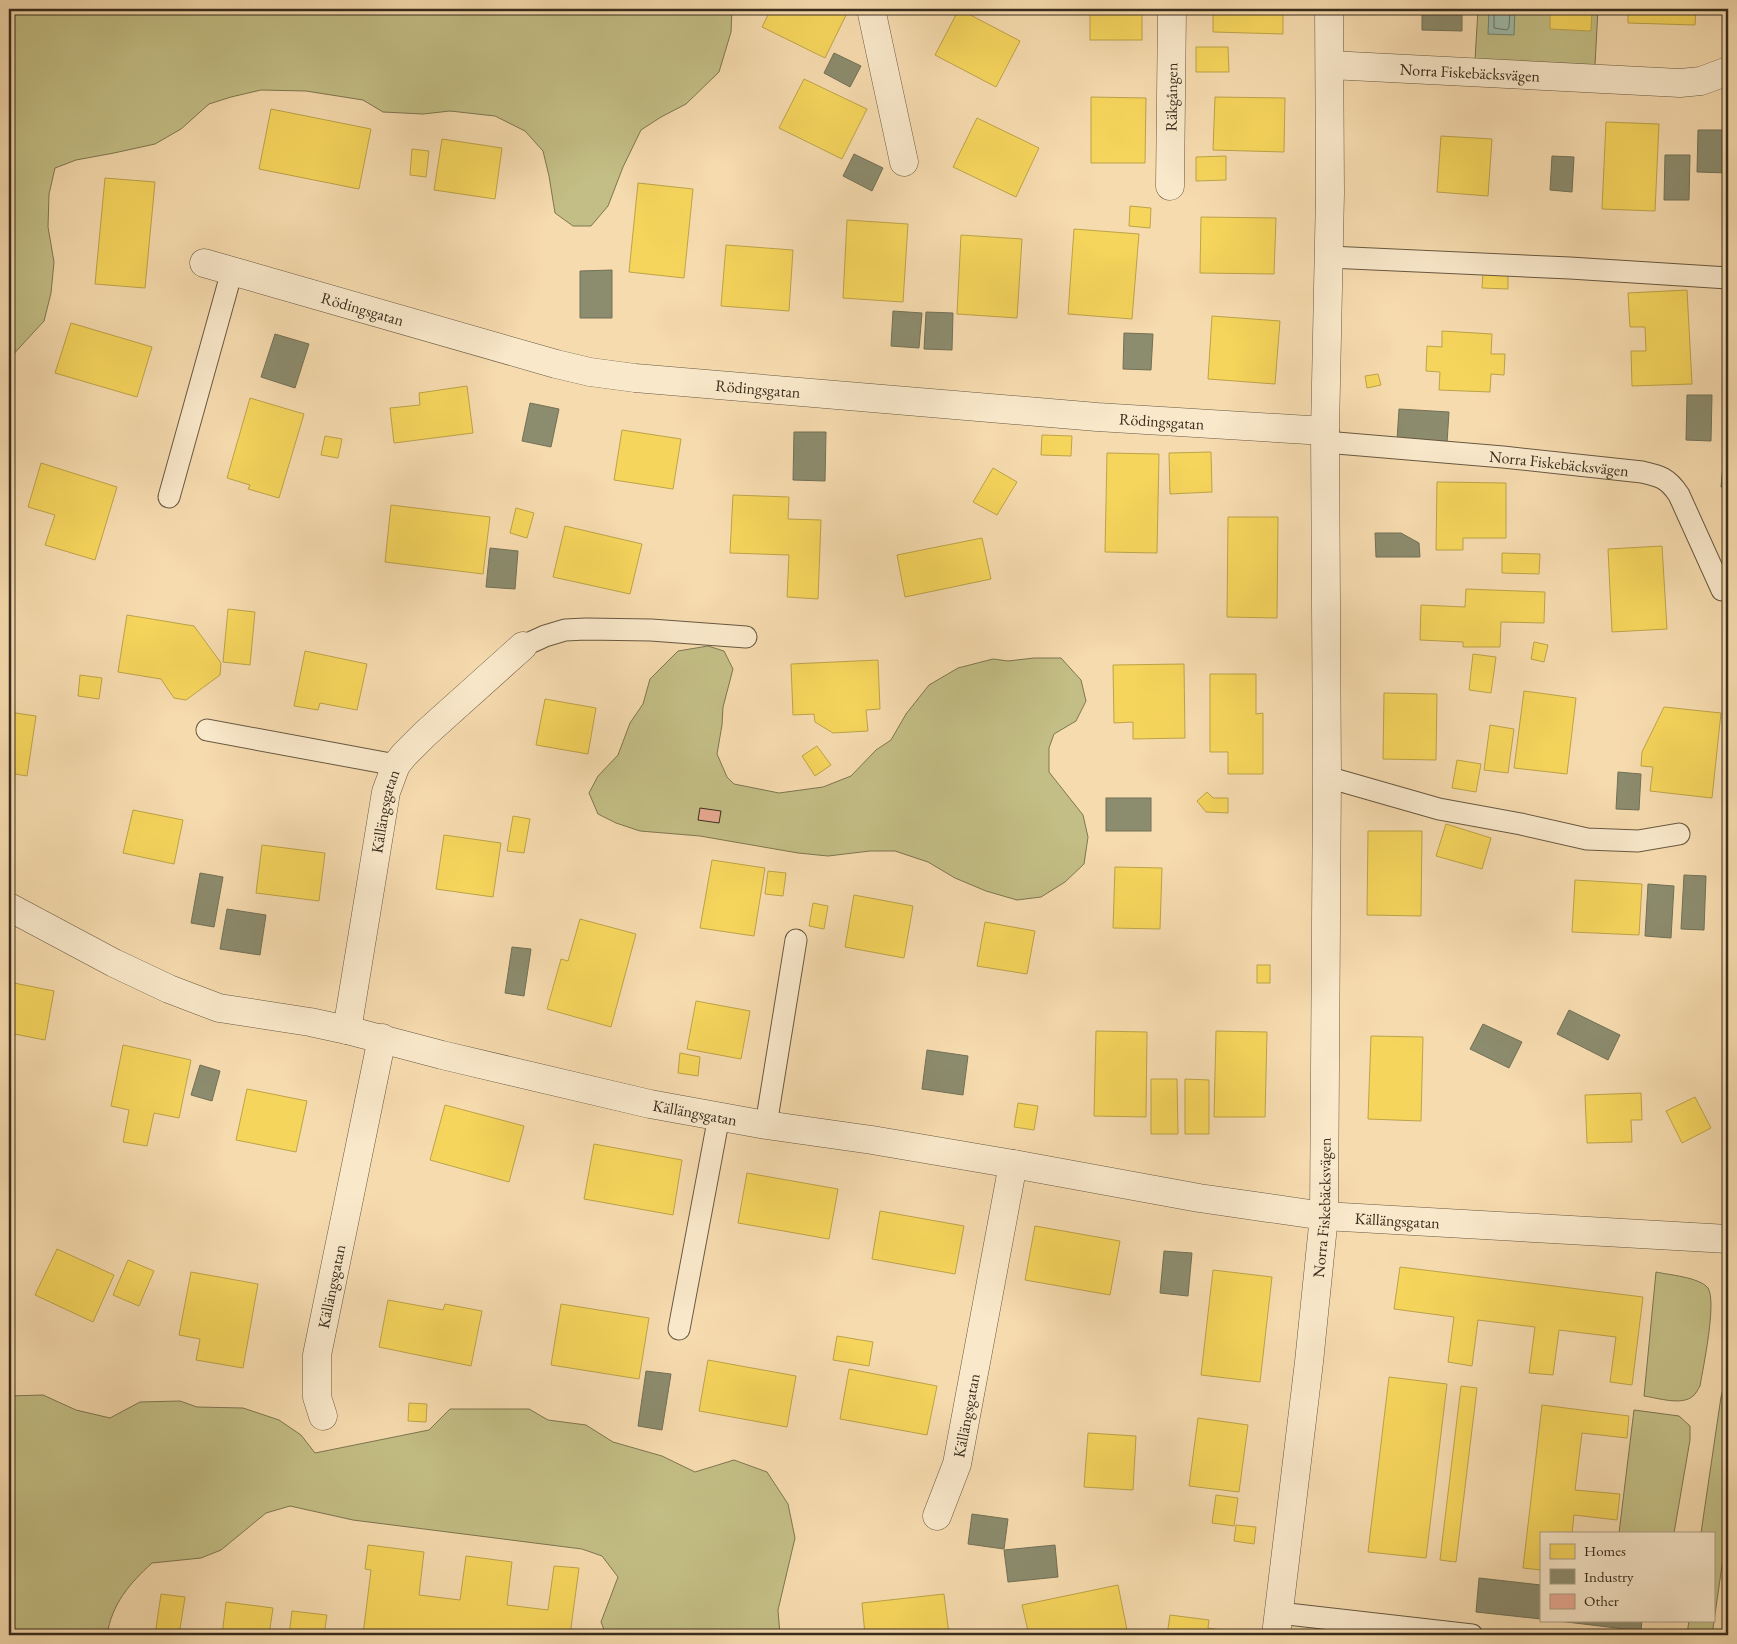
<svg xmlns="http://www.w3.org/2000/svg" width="1737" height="1644" font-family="'EB Garamond',serif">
<rect width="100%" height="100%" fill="#f6dbae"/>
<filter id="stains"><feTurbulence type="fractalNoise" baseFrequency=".004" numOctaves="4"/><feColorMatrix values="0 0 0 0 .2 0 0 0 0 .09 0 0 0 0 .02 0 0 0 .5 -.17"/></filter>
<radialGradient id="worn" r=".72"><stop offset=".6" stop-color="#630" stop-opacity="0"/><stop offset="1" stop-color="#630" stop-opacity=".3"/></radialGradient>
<!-- green -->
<g fill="#c3be85" stroke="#7e7651">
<path d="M9,9H732L731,32L719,72L686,104L661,117L641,130L623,167L608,206L591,226H573L555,213L549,176L543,151L525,131L495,116L450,111L423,114L383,112L363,100L306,91L261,90L231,97L209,104L181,129L155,144L114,153L76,160L55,168L49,194L48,227L54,262L51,293L44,321L9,359Z"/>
<path d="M1478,9H1598L1595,65L1475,60Z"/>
<path d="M708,646L724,651L733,669L723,707L722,725L717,754L727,777L734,784L779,793L823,787L851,776L876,750L891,740L906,714L929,685L958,668L993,659L1008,661L1034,658H1061L1081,680L1086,701L1076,721L1054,734L1049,748V772L1083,815L1088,837L1084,864L1065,882L1041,897L1017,900L986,891L955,878L928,862L895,851H870L828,856L798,853L700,836L640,831L616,823L598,814L589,793L598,776L618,755L630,723L643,704L650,679L678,651Z"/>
<path d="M1656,1272C1669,1275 1699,1277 1708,1288C1717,1302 1703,1368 1700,1386C1698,1389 1696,1394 1693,1396C1682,1406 1658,1398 1644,1396Z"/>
<path d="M1728,1369V1524L1712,1635H1687L1689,1620H1713V1533H1701L1721,1397Z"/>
<path d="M43,1395L76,1410L110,1418L140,1402L180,1401L197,1407L243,1408L279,1420L301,1435L315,1453L429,1430L450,1409H529L548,1420L586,1425L613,1442L662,1456L695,1472L734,1460L767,1472L788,1504L795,1538L778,1610L780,1635H606L601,1622L618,1577L602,1556L582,1549L353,1520L290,1506L266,1513L221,1550L201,1558L152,1563C129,1584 112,1604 107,1635H9V1396Z"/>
<path d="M1634,1410L1679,1416L1690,1426V1440L1674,1533H1619Z"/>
</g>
<!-- water -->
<path fill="#9dbba9" stroke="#758271" d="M1489,9H1515L1514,35L1488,34Z"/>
<!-- homes -->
<g fill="#f6d55c" stroke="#bda349">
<path d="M771,9H849L825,58L762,27Z"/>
<path d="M959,9L1020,41L996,87L935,55Z"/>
<rect x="1090" y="9" width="52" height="31"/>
<path d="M1213,9H1283V34L1213,32Z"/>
<path d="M1550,9H1592L1591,31L1550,29Z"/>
<path d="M1628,9H1696L1695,25L1628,23Z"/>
<path d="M1196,47H1228L1229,72H1196Z"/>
<path d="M804,79L867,109L842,159L779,128Z"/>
<path d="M1091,97L1146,98L1145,163H1091Z"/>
<path d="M1215,97L1285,98L1284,152L1213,150Z"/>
<path d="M271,109L371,129L359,189L259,169Z"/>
<path d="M977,118L1039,148L1016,197L953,167Z"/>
<path d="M1606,122L1659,124L1655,211L1602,209Z"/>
<path d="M1441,136L1492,139L1488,196L1437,192Z"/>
<path d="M442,139L502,148L495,199L434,190Z"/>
<path d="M412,149L429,151L426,177L410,175Z"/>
<path d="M1226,156V180L1196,181V157Z"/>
<path d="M105,178L155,182L145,288L95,284Z"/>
<path d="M638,183L693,189L684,278L629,272Z"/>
<path d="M1130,206L1151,208L1150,228L1129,226Z"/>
<path d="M1201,217L1276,218L1274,274L1200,273Z"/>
<path d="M847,220L908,224L903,302L843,298Z"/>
<path d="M1074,229L1139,234L1132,319L1068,314Z"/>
<path d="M961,235L1022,239L1017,318L957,314Z"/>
<path d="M726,245L793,250L789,311L721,306Z"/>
<path d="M1483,273L1508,275V289L1482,288Z"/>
<path d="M1687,290L1692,384L1632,386L1631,351H1646L1645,327H1630L1628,293Z"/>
<path d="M1212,316L1280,321L1275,384L1208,379Z"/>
<path d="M71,323L152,347L137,397L55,373Z"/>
<path d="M1442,331L1492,334L1491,354H1505L1504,375L1491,374L1490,392L1439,390L1440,372L1426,371L1427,346L1442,347Z"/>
<path d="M1378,374L1381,385L1367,388L1365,376Z"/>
<path d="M467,386L473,433L394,443L390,408L420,405L419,393Z"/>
<path d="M250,398L304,414L279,498L248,489L250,485L227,478Z"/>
<path d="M622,430L681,439L673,489L614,480Z"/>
<path d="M1042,435L1072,436L1071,456L1041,455Z"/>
<path d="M325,436L342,439L338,458L321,455Z"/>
<path d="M1211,452L1212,492L1170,494L1169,453Z"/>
<path d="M1107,453L1159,454L1157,553L1105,552Z"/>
<path d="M41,463L117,487L95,560L45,545L55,515L28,507Z"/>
<path d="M993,468L1017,482L997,515L973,502Z"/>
<path d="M1437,482L1506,483V538H1463V550H1436Z"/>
<path d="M733,495L789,497L788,519L821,520L818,599L787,597L789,555L730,553Z"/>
<path d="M391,505L490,517L483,574L385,562Z"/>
<path d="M516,508L534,513L527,538L510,533Z"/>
<path d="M1228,517H1278L1277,618L1227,617Z"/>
<path d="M565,526L642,544L630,594L553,577Z"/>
<path d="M982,538L991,579L905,597L897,555Z"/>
<path d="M1662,546L1667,629L1612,632L1608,549Z"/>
<path d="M1502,553L1540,554L1539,574L1502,573Z"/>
<path d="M1466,589L1545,592L1544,623L1501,622L1500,647H1463V642L1420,640L1421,605L1465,607Z"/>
<path d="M228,609L255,612L250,665L223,662Z"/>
<path d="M127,615L194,626L221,663L220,675L186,700L174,698L161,679L118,672Z"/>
<path d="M1534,642L1548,645L1544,662L1531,659Z"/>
<path d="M305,651L367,664L357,710L320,703L318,710L294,706Z"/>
<path d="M1473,654L1496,657L1491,693L1469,690Z"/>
<path d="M878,660L880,709L866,710L868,731L833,733L815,722L814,714L793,715L791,664Z"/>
<path d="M1184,664L1185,738L1133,739V722L1114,723L1113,665Z"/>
<path d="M1210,674H1256V714L1263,713V774H1228V752H1210Z"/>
<path d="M80,675L102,678L99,699L78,696Z"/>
<path d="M1524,691L1576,698L1567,774L1514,768Z"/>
<path d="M1384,693L1437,694L1436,760L1383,759Z"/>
<path d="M545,699L596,708L588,754L536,745Z"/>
<path d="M1664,707L1721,713L1712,798L1650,791L1653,767L1641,766L1642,752Z"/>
<path d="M9,712L36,716L27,776L9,773Z"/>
<path d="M1490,725L1514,729L1508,773L1484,770Z"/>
<path d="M817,746L831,765L815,776L802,756Z"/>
<path d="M1457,760L1481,764L1476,792L1452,788Z"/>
<path d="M1207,792L1213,798H1228V813L1206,812L1197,801Z"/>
<path d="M133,810L183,820L174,864L123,853Z"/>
<path d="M513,816L530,819L524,853L507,851Z"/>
<path d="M1446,824L1491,838L1482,869L1436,856Z"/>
<path d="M1368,831H1422L1421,916L1367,915Z"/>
<path d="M444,835L501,843L493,897L436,889Z"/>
<path d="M262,845L325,853L319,901L256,893Z"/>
<path d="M712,860L765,868L754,936L700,928Z"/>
<path d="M1115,867L1162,868L1160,929L1113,928Z"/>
<path d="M768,871L786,873L783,896L765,894Z"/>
<path d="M1575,880L1642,884L1639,935L1572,932Z"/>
<path d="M854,895L913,906L904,958L845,947Z"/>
<path d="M813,903L828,906L824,929L809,926Z"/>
<path d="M580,919L636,934L611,1027L547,1009L561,959L568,961Z"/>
<path d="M985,922L1035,931L1027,974L977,966Z"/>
<rect x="1257" y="965" width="13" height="18"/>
<path d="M9,982L54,991L45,1040L9,1033Z"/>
<path d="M696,1001L750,1011L741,1059L687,1049Z"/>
<path d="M1096,1031L1147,1032L1146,1117L1094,1116Z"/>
<path d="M1216,1031L1267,1032L1265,1117H1214Z"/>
<path d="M1371,1036L1423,1037L1421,1121L1368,1119Z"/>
<path d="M123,1045L191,1060L179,1118L154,1113L147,1146L123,1142L129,1110L111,1106Z"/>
<path d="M680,1053L700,1057L698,1076L678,1073Z"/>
<path d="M1151,1079H1177L1178,1134H1151Z"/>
<path d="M1185,1079L1209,1080V1134H1185Z"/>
<path d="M247,1089L307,1101L296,1152L236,1140Z"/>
<path d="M1641,1093L1642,1120H1631L1632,1142L1587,1143L1585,1095Z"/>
<path d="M1695,1097L1711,1128L1682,1143L1666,1111Z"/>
<path d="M1018,1103L1038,1106L1034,1130L1014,1127Z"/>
<path d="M445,1105L524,1126L509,1182L430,1160Z"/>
<path d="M594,1144L682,1160L673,1215L584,1199Z"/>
<path d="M747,1173L838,1189L829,1239L738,1223Z"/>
<path d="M880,1211L964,1226L955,1274L872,1259Z"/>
<path d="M1035,1226L1120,1241L1110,1295L1025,1280Z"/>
<path d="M57,1249L114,1275L93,1322L35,1295Z"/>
<path d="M128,1260L154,1271L139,1306L113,1295Z"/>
<path d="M1400,1267L1643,1297L1632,1385L1610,1382L1616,1337L1559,1330L1553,1375L1529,1373L1535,1327L1478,1320L1472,1366L1448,1362L1454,1317L1394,1309Z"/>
<path d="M1213,1270L1272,1277L1260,1382L1201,1375Z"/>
<path d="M191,1272L258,1284L243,1368L196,1360L200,1339L179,1335Z"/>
<path d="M388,1300L443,1310L445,1304L482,1311L471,1366L379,1347Z"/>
<path d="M561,1304L649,1318L639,1379L551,1365Z"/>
<path d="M837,1336L873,1342L869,1366L833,1360Z"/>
<path d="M708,1360L796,1376L787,1427L699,1411Z"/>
<path d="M849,1369L937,1386L927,1435L840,1419Z"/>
<path d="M1389,1377L1447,1384L1426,1558L1368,1552Z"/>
<path d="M1461,1386L1477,1388L1456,1562L1440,1560Z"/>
<path d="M409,1403L427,1404L426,1422L408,1421Z"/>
<path d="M1542,1405L1629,1416L1627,1438L1582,1433L1575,1490L1620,1494L1617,1520L1574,1515L1572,1533H1541V1570L1523,1568Z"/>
<path d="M1198,1418L1248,1425L1239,1492L1189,1486Z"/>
<path d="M1088,1433L1136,1436L1133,1490L1084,1487Z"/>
<path d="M1216,1495L1238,1498L1234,1526L1212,1523Z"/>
<path d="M1236,1525L1256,1527L1254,1544L1234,1541Z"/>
<path d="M368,1545L424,1552L419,1595L460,1600L466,1556L512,1562L507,1605L548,1610L554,1566L579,1568L570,1635H363L371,1570L365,1569Z"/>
<path d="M1118,1585L1128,1635H1029L1022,1605Z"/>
<path d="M161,1594L185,1597L179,1635H155Z"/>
<path d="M944,1594L949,1635H865L862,1603Z"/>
<path d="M226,1602L273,1608L269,1635H222Z"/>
<path d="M292,1611L327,1615L324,1635H289Z"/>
<path d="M1170,1615L1209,1620L1208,1628L1229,1631L1228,1635H1167Z"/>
</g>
<!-- industry -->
<g fill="#8c8c6e" stroke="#737056">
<path d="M1422,9H1462V31L1422,30Z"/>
<rect x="1707" y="9" width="21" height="4"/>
<path d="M834,53L861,66L850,87L824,73Z"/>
<path d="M1698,130H1728V173L1697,172Z"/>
<path d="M854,154L883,168L872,191L843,176Z"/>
<path d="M1665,155H1690L1689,200H1664Z"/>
<path d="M1552,156L1574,157L1572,192L1550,190Z"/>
<path d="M612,270V318H580V271Z"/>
<path d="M893,311L922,313L919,348L891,346Z"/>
<path d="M926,312L953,313L952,350L924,349Z"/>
<path d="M1124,333L1153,334L1151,370L1123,369Z"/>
<path d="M275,334L309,344L295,388L261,377Z"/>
<path d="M1687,395H1712L1711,441L1686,440Z"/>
<path d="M530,403L559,409L551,447L522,441Z"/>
<path d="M1399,409L1449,412L1447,443L1397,440Z"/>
<path d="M794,432H826L825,481L793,480Z"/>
<path d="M1723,465L1728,466V488L1721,487Z"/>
<path d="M1375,533H1401L1419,543L1420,557H1376Z"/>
<path d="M490,548L518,551L515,589L486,587Z"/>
<path d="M1618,772L1641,774L1639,810L1616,809Z"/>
<rect x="1106" y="798" width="45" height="33"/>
<path d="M200,873L223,877L214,927L191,923Z"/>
<path d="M1684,875L1706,876L1704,930L1681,929Z"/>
<path d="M1648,884L1674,886L1671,938L1645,936Z"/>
<path d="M227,909L266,915L260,955L220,949Z"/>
<path d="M512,947L531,949L524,996L505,993Z"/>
<path d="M1569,1010L1620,1035L1608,1060L1557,1034Z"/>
<path d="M1483,1024L1522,1042L1509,1068L1470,1049Z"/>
<path d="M927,1050L968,1056L963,1095L922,1089Z"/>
<path d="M200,1065L220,1071L212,1101L191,1095Z"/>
<path d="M1164,1251L1192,1253L1188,1296L1160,1293Z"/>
<path d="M646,1371L671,1374L662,1430L638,1426Z"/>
<path d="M972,1514L1008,1519L1004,1549L968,1544Z"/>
<path d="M1055,1545L1058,1577L1008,1582L1004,1550Z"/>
<path d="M1479,1578L1541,1585V1619L1476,1612Z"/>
<path d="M1550,1620H1642L1641,1631Z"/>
</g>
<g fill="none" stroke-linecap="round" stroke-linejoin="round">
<!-- shore -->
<path stroke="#6b7463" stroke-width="1" d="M1494,9V28L1507,30L1509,27L1510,9"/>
</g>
<!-- building -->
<path fill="#eaab94" stroke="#392d1d" d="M700,808L721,811L719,823L698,820Z"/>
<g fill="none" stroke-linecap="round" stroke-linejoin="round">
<!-- lane casing -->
<g stroke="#685841" stroke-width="23">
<g id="lane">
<path d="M1329,257L1570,268L1728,278"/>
<path id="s1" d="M1325,442L1503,457L1642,472C1660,476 1668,478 1679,495L1722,590"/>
<path d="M169,497L232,271"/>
<path d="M523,646L545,636L565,630L586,629L651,630L746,637"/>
<path d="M207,730L396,765"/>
<path d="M1327,777L1439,809L1521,824L1587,839L1638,841L1679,834"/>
<path d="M766,1125L796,940"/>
<path d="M679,1329L719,1116"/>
<path d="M1279,1613L1472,1635"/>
</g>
</g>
<!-- street casing -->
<g stroke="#685841" stroke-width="29">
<g id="street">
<path d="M871,9L904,162"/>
<path id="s2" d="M1330,65L1680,83L1701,81L1728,71"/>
<path id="s3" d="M1170,186L1172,9"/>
<path id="s4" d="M204,263L556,364L590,372L635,378L1097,417L1325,431"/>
<path id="s5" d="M9,907L114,963L169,989L219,1008L310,1022L347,1030L442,1055L650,1104L766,1125L872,1140L1013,1164L1199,1198L1324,1216L1728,1239"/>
<path id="s6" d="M347,1030L386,792L396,765L404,755L425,734L523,646"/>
<path id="s7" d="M323,1416L317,1397V1355L382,1038"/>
<path id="s8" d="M937,1516L957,1464L1013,1164"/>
<path id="s9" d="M1276,1635L1309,1362L1324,1216L1327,777L1325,431L1330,193L1329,9"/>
</g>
</g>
<!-- lane -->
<use href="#lane" stroke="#f9e8ca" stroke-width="21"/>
<!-- street -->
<use href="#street" stroke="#f9e8ca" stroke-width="28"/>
</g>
<g text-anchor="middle" stroke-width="5" stroke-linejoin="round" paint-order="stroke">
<!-- street labels -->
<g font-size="16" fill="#392d1d" stroke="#f9e8ca">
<text dy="6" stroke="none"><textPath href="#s2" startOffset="140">Norra Fiskebäcksvägen</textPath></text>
<text dy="6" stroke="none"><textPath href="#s3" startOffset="89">Räkgången</textPath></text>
<text dy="6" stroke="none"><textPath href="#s4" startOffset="165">Rödingsgatan</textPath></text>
<text dy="6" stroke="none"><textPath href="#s4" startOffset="570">Rödingsgatan</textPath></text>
<text dy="6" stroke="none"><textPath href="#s4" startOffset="975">Rödingsgatan</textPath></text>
<text dy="6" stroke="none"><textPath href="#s1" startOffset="235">Norra Fiskebäcksvägen</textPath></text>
<text dy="6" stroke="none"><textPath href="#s6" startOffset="222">Källängsgatan</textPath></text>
<text dy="6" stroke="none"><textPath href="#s5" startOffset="721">Källängsgatan</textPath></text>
<text dy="6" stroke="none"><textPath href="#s9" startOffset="430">Norra Fiskebäcksvägen</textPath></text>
<text dy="6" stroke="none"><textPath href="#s5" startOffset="1432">Källängsgatan</textPath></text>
<text dy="6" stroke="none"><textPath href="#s7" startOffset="132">Källängsgatan</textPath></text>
<text dy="6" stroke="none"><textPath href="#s8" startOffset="105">Källängsgatan</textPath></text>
</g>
</g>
<!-- margin -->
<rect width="1737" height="1644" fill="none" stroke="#f6dbae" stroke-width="30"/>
<rect x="10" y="10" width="1717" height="1624" fill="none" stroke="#392d1d" stroke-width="2.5"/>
<rect x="15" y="15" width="1707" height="1614" fill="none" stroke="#392d1d"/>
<!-- legend -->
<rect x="1540" y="1532" width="175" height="90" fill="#f9e8ca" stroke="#ac9d85"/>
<rect x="1550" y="1544" width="25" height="15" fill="#f6d55c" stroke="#ac9d85"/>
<text x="1584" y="1556" font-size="15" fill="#392d1d">Homes</text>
<rect x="1550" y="1569" width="25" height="15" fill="#8c8c6e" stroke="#ac9d85"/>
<text x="1584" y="1582" font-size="15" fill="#392d1d">Industry</text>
<rect x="1550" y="1594" width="25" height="15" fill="#eaab94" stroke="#ac9d85"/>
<text x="1584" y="1606" font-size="15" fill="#392d1d">Other</text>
<rect width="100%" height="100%" filter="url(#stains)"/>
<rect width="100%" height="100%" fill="url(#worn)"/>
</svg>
